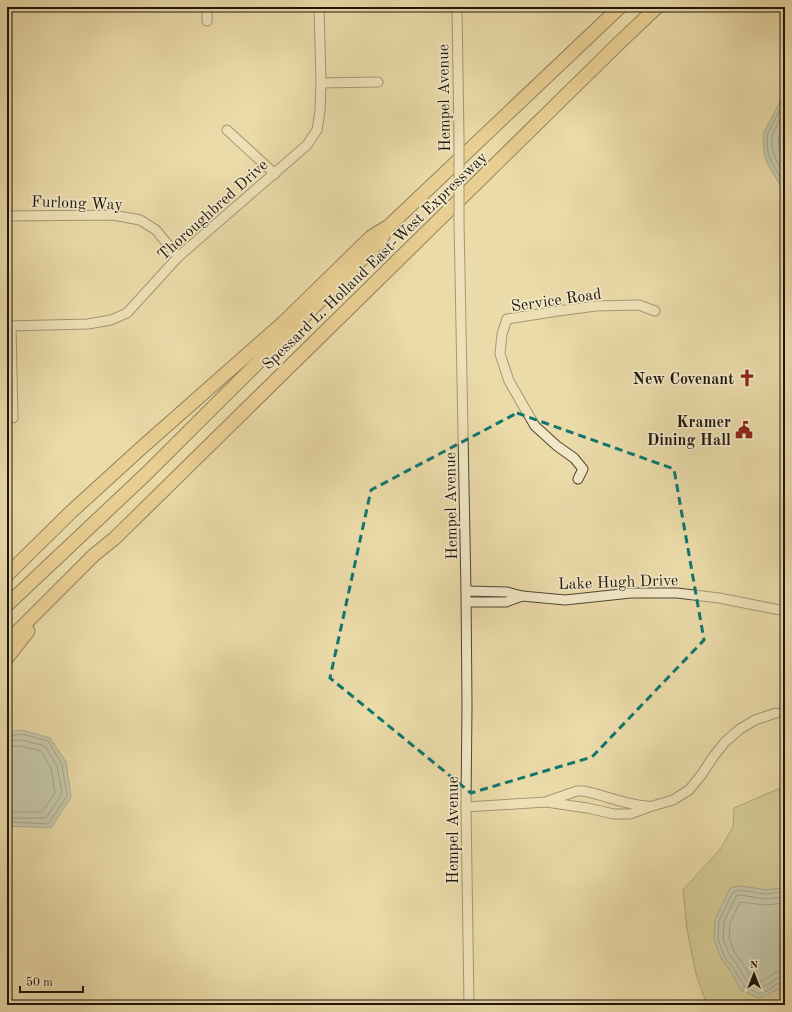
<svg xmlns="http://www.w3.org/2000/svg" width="792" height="1012" font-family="'Old Standard TT',serif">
<rect width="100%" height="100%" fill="#ebdba9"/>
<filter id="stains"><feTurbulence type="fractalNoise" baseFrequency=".005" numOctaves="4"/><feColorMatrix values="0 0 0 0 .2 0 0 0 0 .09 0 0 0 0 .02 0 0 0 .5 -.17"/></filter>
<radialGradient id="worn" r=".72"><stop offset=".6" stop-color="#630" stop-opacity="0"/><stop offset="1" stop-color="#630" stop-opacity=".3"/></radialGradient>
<!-- green -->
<path fill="#bfbe82" stroke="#6e6a47" d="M785,786V888L766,890L740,886L721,958L730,970L771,993L785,984V1005H707L696,974L687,929L683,890L721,848L733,827L734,808Z"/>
<!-- water -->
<g fill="#9db8b4" stroke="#6a7771">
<path d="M785,94V193L768,165L764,154L763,134L783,96Z"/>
<path d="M22,730L50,738L66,762L71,797L51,828L10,826L7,824V732Z"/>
<path d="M740,886L766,890L785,888V984L771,993L759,998L741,990L730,970L721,958L714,940L715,920L730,888Z"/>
</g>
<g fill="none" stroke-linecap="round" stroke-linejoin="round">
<!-- shore -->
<g stroke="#5d6660" stroke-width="1">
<path d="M785,100L767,135L768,153L772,163L785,185"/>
<path d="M785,111C782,117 773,131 772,137C770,151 778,164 785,176"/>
<path d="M785,123C783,127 780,131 779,135C776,144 781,157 785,164"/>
<path d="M7,736L22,734L48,741L62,764L67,796L48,824L13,822L7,821"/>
<path d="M7,741L22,740L45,746L57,766L62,794L46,818H14L7,816"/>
<path d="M7,747L21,746L41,751L51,768L55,793L42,812H16L7,810"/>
<path d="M785,892L765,894L740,890L733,892L719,921L718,939L724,956L733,968L744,986L759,994L769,990L781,981H785"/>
<path d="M785,897L765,899L740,895L736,896L724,922L723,939L729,954L737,965L747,982L759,988L767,985L779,977L785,976"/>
<path d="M785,903L765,905L740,902L730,923L729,938L734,951L752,978L760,982C769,978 775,970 785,970"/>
</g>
<!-- minor casing -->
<g stroke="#504633" stroke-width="11">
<g id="minor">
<path d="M207,7V21"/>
<path d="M457,7L459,139"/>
<path d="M321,83L378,82"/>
<path d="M227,130L275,174"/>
<path d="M7,216L113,215L140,220L156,230L178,257"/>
<path d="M459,221L466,591L467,705L466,807L469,1005"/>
<path d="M7,326L88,324L111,320L127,313L178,257L307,145L317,130L320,111L321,83L319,7"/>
<path d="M11,326L13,418"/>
<path d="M578,479L583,469L574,458L557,446L535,426L509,381L500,354L502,334L507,319L558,311L596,306L639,305L655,311"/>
<path d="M466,591L507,592L522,596L565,600L631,593H677L719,598L785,611"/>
<path d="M467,602H506L522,596"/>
<path d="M548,801L577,791H583C605,795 625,805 647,806"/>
<path d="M466,807L546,802L587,808L614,814H630L649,807L673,800L689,790L702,774L713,757L725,742L740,729L755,720L776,713"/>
</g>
</g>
<!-- highway casing -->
<g stroke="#1d150c" stroke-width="15">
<g id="highway">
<path d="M7,575L71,512L139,450L284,322L371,237L389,226L620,7"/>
<path d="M7,605L146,474L380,241L387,229"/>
<path d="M7,642L94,555L115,538L617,45L657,7"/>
<path d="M7,658L28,631"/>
</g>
</g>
<!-- minor -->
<use href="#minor" stroke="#f2e8c7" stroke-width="9"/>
<!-- highway -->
<use href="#highway" stroke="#e6be74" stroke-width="13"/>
<!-- minor-bridge casing -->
<g stroke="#504633" stroke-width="11" stroke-linecap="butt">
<path id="minor-bridge" d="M459,139V221"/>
</g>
<!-- minor-bridge -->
<use href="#minor-bridge" stroke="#f2e8c7" stroke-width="9"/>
</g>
<!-- marked area -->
<path d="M0 0H792V1012H0ZM517,413L674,469L704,640L592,757L471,793L330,678L371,490Z" fill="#ebdba9" fill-opacity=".55" fill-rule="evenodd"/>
<path fill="none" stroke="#0f766e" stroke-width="3" stroke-dasharray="8 5" stroke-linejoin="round" d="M517,413L674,469L704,640L592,757L471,793L330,678L371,490Z"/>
<!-- icons -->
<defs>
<g id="church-bare" transform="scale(1.38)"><path d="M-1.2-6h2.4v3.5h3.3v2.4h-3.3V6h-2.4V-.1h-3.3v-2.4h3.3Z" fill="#8f2418" stroke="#f2e8c7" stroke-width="2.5" paint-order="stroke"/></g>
<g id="civic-bare" transform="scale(1.38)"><path d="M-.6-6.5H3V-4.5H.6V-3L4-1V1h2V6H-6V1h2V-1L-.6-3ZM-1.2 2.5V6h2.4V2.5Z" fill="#8f2418" stroke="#f2e8c7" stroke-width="2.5" paint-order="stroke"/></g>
</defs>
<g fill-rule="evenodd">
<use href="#church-bare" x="747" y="378"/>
<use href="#civic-bare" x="744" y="430"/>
</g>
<g text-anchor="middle" stroke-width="3.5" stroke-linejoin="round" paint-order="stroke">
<!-- street labels -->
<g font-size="16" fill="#1d150c" stroke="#f2e8c7">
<text transform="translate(443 98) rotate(-91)" y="6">Hempel Avenue</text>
<text transform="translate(77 202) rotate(2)" y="6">Furlong Way</text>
<text transform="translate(212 209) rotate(-42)" y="6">Thoroughbred Drive</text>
<text transform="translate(374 260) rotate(-44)" y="6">Spessard L. Holland East-West Expressway</text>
<text transform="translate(556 299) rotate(-8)" y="6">Service Road</text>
<text transform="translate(450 506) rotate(-91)" y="6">Hempel Avenue</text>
<text transform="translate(618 581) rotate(-2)" y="6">Lake Hugh Drive</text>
<text transform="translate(452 830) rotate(-90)" y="6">Hempel Avenue</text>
</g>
<!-- poi labels -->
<g font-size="16" font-weight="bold" fill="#1d150c" stroke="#f2e8c7" text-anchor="end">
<text x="734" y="384">New Covenant</text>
<text x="731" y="427">Kramer<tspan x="731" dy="18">Dining Hall</tspan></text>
</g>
</g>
<!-- margin -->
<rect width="792" height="1012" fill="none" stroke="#ebdba9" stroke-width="24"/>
<rect x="8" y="8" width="776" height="996" fill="none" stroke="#1d150c" stroke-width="2"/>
<rect x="12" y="12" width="768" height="988" fill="none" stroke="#1d150c"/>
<!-- north arrow -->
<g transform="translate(754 974)" stroke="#f2e8c7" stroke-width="3" paint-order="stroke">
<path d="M0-3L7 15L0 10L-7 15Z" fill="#1d150c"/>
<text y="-6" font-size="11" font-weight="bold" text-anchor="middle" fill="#1d150c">N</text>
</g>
<!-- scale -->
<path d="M20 986v6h63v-6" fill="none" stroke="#1d150c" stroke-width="2"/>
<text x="26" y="986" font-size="12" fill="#1d150c" stroke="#f2e8c7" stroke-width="3" paint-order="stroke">50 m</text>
<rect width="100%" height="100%" filter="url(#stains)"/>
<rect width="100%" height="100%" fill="url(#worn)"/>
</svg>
